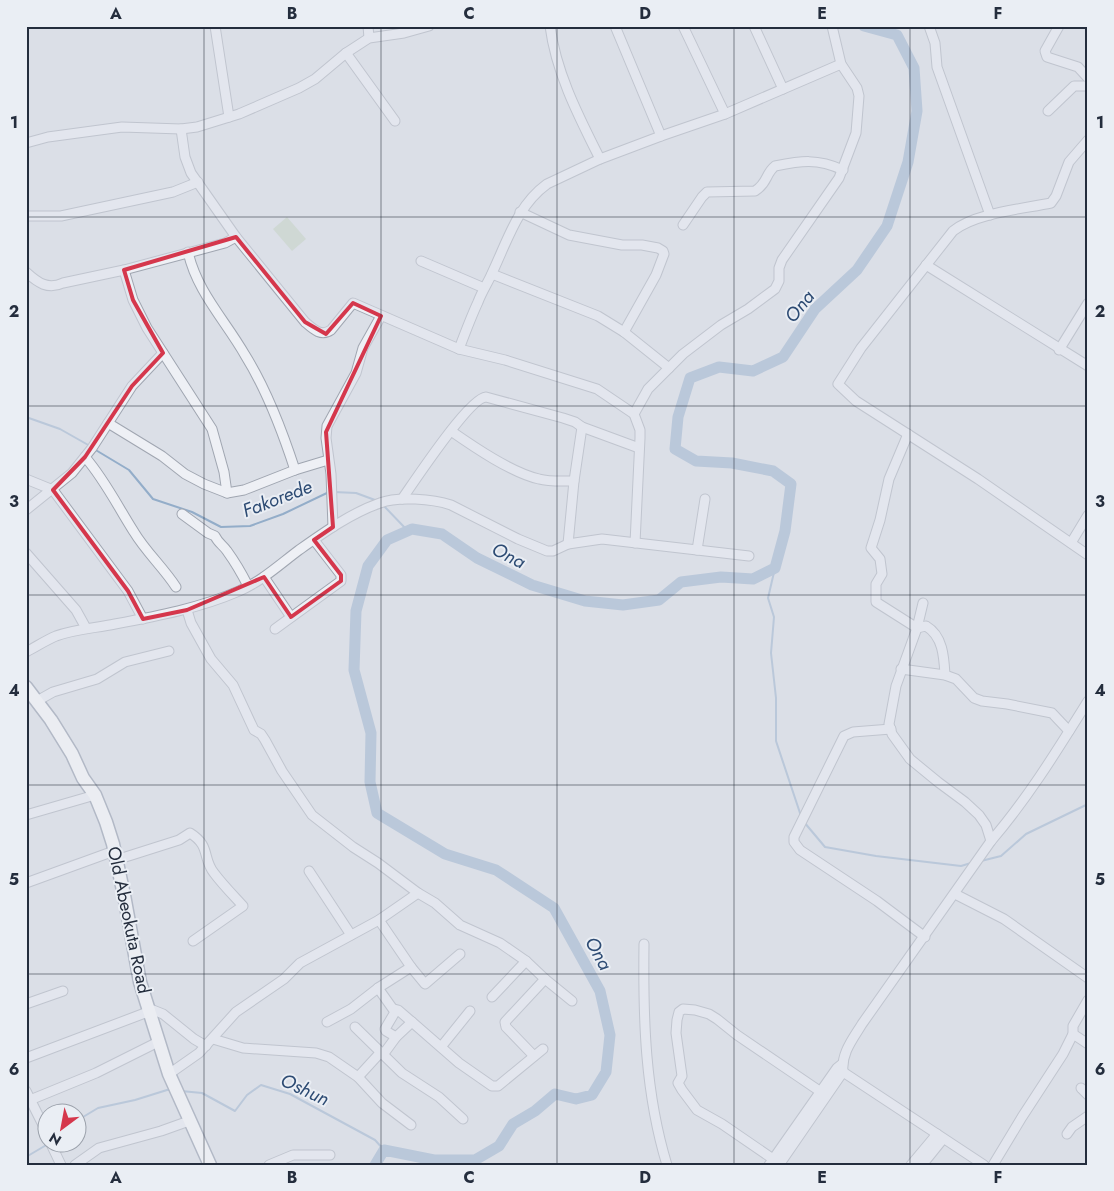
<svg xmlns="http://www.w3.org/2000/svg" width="1114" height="1191" font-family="Jost,sans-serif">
<rect width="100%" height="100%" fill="#dbdfe7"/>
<!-- green -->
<path fill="#c1d1bc" d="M287,217L306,239L292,251L273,229Z"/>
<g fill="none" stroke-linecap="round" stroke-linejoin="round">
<!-- stream -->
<g stroke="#93adc9" stroke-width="2">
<path d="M26,417L60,429L90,446"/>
<path d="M94,449L129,470L153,499L192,512L221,527L250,526L283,514L329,492"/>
<path d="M334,492L356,493L375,500"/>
<path d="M383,505L407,530"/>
<path d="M775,568L768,598L774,617L771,653L776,698V741L801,816"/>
<path d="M804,822L825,847L876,856L961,866L971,863"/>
<path d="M981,861L1001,856L1026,834L1088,804"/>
<path d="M181,1091L202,1093L235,1111L247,1095L261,1085L290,1094L375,1140L384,1150"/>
<path d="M78,1120L98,1108L135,1100L167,1090H172"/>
<path d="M26,1157L48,1144"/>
</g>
<!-- river -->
<path stroke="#93adc9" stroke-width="11" d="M375,1165L384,1150L434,1160H475L499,1146L513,1124L535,1111L555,1094L576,1099L592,1095L606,1072L610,1035L600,991L554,908L496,870L445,854L377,813L370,782L371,733L354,670L356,611L368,566L387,540L412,529L442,534L477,558L532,585L585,601L623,605L659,600L681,582L721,577L753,579L775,568L785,531L791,484L773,471L732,463L696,461L675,449L678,417L690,378L719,367L753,371L783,357L815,309L857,270L887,226L908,162L917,111L914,68L897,35L864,26"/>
<!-- minor casing -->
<g stroke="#a0a6b1" stroke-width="11">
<g id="minor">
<path d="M215,26L229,117"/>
<path d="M368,26L369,38"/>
<path d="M550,26C556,73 579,117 600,159"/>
<path d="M615,26L661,136"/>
<path d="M683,26L725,114"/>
<path d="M754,26L783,89"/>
<path d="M929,26L935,43L937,67L990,215"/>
<path d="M1059,26L1045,51L1047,57L1078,67L1088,78"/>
<path d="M346,53L395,121"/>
<path d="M1048,111L1074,86H1088"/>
<path d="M181,129L185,157L191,173L236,237L305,322C313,329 321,337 331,330L353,303L459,349L505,360L597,389L634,414L640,430V438L635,543"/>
<path d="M1088,140L1069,162L1056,196L1051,203C1022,209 975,213 953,231L861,348L838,384L856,401L978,479L1088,555"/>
<path d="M26,143L48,137L122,127L181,129L197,127L239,114L299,88L315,79L346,53L369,38L404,33L429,26"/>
<path d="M520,212L569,235L622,245H642L658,248L663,251L664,254L656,275L624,332"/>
<path d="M26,216H61L173,192L198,182"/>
<path d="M683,225L702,197L707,192L755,191C768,183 765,174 775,166C801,161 817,158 843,170"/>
<path d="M188,252C197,292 225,320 245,355C267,390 282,430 295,470"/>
<path d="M421,261L484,288"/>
<path d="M926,265L1088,366"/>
<path d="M124,270L133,300L147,328L212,429L224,472L227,493"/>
<path d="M26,272C38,283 48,290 63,283L124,270L225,243L236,237"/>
<path d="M492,274L598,316L624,332L669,368"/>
<path d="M459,349C465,333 471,317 478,302C482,291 489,281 493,271C508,239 518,205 547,184L600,159L661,136L725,114L841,64"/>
<path d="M1059,350L1088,303"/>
<path d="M634,414L648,389L683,354L721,325L748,309L775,289L779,281V268L782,260L839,178L856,133L859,96L857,88L841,64L832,26"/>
<path d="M108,423L162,456L185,474L204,484L227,493L244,490L295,470L328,460"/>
<path d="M451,431C474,447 512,473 539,479C550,482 562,481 574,481"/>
<path d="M908,434L889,479L880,520L871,548L880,559L882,574L876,584V602L917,628L926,626C943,636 944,657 945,675"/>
<path d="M85,457C105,480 118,507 134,532C146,552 163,567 176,587"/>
<path d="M26,479L53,490L128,591L143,619"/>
<path d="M402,499C414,482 469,398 486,397L563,418L575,422L582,427L639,448"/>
<path d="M26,510L72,473L92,448L132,386L163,353"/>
<path d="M182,514L208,533L215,536C218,543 223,545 227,551C235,562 242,574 248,586"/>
<path d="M333,527L331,474L326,438L327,426L356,373L363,348L381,316"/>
<path d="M1071,543L1088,515"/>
<path d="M568,544L574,481L582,427"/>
<path d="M697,550L705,499"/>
<path d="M26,553L76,610L86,628"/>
<path d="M264,577L291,617"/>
<path d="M923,603L917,628L896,686L889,724L892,734L910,759L938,782L965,802L979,815L986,825L991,841"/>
<path d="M187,610L191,623L211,659L233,685L254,730L261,734L265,740L282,771L312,815L353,847L378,863L418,893L435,903L460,925L500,943L526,961L545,979L572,1001"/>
<path d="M275,629L341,581V575L314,540"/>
<path d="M26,652C36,647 46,640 56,636C75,629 96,628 115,624C158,616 200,608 239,591C262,581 279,565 299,550C323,533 351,513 380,503C398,496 433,499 451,505L518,539L547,551H553L568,544L602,539L749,556"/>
<path d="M901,669L945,675L956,679L974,698L982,701L1007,704L1052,713L1069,731"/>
<path d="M37,701L53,692L97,679L125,662L169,651"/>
<path d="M891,729L853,732L844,736L794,837V842L800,850L877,901L925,937"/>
<path d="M26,815L95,795"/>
<path d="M116,860L179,840L190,833C211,846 202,858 214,873C223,885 233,895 243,906L193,941"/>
<path d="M309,871L351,935"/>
<path d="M26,883L114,851"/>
<path d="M955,894L1004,919L1088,978"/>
<path d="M379,920L411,967L425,984L460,954"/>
<path d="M644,944C643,1019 645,1093 667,1165"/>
<path d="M378,988L395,1012L385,1029L386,1031L396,1037"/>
<path d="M492,997L526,961"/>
<path d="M26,1004L63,991"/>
<path d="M394,1009L398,1010L412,1022"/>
<path d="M327,1022L351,1009L378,988L411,967"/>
<path d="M355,1027L402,1073L439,1097L463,1119"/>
<path d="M1073,1034L1088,1044"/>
<path d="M213,1039L243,1048L316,1053L329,1057L358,1077L382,1103L411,1125"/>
<path d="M441,1047L470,1011"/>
<path d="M534,1056L506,1027L505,1022L545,979"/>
<path d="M26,1058L153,1010L163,1014L194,1039L206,1046"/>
<path d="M840,1070L984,1165"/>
<path d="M169,1074L199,1053L236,1012L284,979L300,963L379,920L418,893"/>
<path d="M358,1077L380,1053L385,1052L396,1037L412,1022L459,1063L492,1086H498L543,1049"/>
<path d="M1081,1088L1088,1095"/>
<path d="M26,1091L48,1135"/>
<path d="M30,1100L96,1073L158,1042"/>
<path d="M1067,1134L1072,1127L1088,1116"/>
<path d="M51,1144L61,1165"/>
<path d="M773,1159L722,1124L697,1110L682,1090L678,1083L682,1076L676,1033L677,1020L679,1012L683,1009L695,1010L709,1014L717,1019L737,1035L821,1092"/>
<path d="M75,1165L99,1148L161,1131L189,1121"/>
<path d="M269,1165L293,1155H330"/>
<path d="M769,1165L837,1068L842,1064"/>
<path d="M779,1165L843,1072C841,1053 853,1039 862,1024L991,841C1028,798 1058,749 1088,701"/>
<path d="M911,1165L937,1134"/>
<path d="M922,1165L943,1139"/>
<path d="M993,1165L1022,1117L1063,1054L1073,1034V1026L1088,1000"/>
</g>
</g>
<!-- highway casing -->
<g stroke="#828c9e" stroke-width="15">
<path id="highway" d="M26,687L51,720L72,754L83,778L95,795L106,822L113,844L124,895L140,982L169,1074L210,1165"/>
</g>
<!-- minor -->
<use href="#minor" stroke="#eef0f5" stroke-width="9"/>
<!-- highway -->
<use href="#highway" stroke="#fff" stroke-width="12"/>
</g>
<!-- marked area -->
<path d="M0 0H1114V1191H0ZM236,237L305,322L326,334L353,303L381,316L326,432L333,527L314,540L341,575V581L291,617L264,577L187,610L143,619L128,591L53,490L85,457L132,386L163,353L133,300L124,270Z" fill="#dbdfe7" fill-opacity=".55" fill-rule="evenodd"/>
<path fill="none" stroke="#d5374c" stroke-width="4" stroke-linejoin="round" d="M236,237L305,322L326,334L353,303L381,316L326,432L333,527L314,540L341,575V581L291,617L264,577L187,610L143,619L128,591L53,490L85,457L132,386L163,353L133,300L124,270Z"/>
<!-- grid -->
<path fill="none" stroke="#242d3d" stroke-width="1" stroke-opacity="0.55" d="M204,26V1165M381,26V1165M557,26V1165M734,26V1165M910,26V1165M26,217H1088M26,406H1088M26,595H1088M26,785H1088M26,974H1088"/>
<g text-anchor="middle" stroke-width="4" stroke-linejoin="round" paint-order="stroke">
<!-- street labels -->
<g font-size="18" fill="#242d3d" stroke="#eaeef4">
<text transform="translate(129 920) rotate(78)" y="6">Old Abeokuta Road</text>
</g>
<!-- water labels -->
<g font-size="19" font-style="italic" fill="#2d4b73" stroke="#eaeef4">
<text transform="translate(799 306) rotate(-51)" y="7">Ona</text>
<text transform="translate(277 498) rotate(-21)" y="7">Fakorede</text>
<text transform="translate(509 555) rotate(27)" y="7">Ona</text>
<text transform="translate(599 953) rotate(61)" y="7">Ona</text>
<text transform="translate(305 1089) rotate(25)" y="7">Oshun</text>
</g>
</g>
<!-- border -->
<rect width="1114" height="1191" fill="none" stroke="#eaeef4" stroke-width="55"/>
<!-- north arrow -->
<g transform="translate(62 1128) rotate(212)"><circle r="24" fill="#eaeef4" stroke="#9ba1ab"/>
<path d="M0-4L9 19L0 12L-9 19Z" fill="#d5374c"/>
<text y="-8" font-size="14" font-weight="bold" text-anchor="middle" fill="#242d3d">N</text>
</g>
<rect x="28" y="28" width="1058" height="1136" fill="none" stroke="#242d3d" stroke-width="2"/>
<g font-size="16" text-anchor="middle" font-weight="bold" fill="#242d3d">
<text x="116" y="19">A</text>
<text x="292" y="19">B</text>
<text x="469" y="19">C</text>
<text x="645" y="19">D</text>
<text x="822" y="19">E</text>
<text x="998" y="19">F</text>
<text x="14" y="128">1</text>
<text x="1100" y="128">1</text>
<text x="14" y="317">2</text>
<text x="1100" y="317">2</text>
<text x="14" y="507">3</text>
<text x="1100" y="507">3</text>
<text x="14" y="696">4</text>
<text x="1100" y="696">4</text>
<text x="14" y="885">5</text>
<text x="1100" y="885">5</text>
<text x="14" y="1075">6</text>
<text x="1100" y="1075">6</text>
<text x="116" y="1183">A</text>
<text x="292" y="1183">B</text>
<text x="469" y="1183">C</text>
<text x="645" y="1183">D</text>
<text x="822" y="1183">E</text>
<text x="998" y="1183">F</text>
</g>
</svg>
